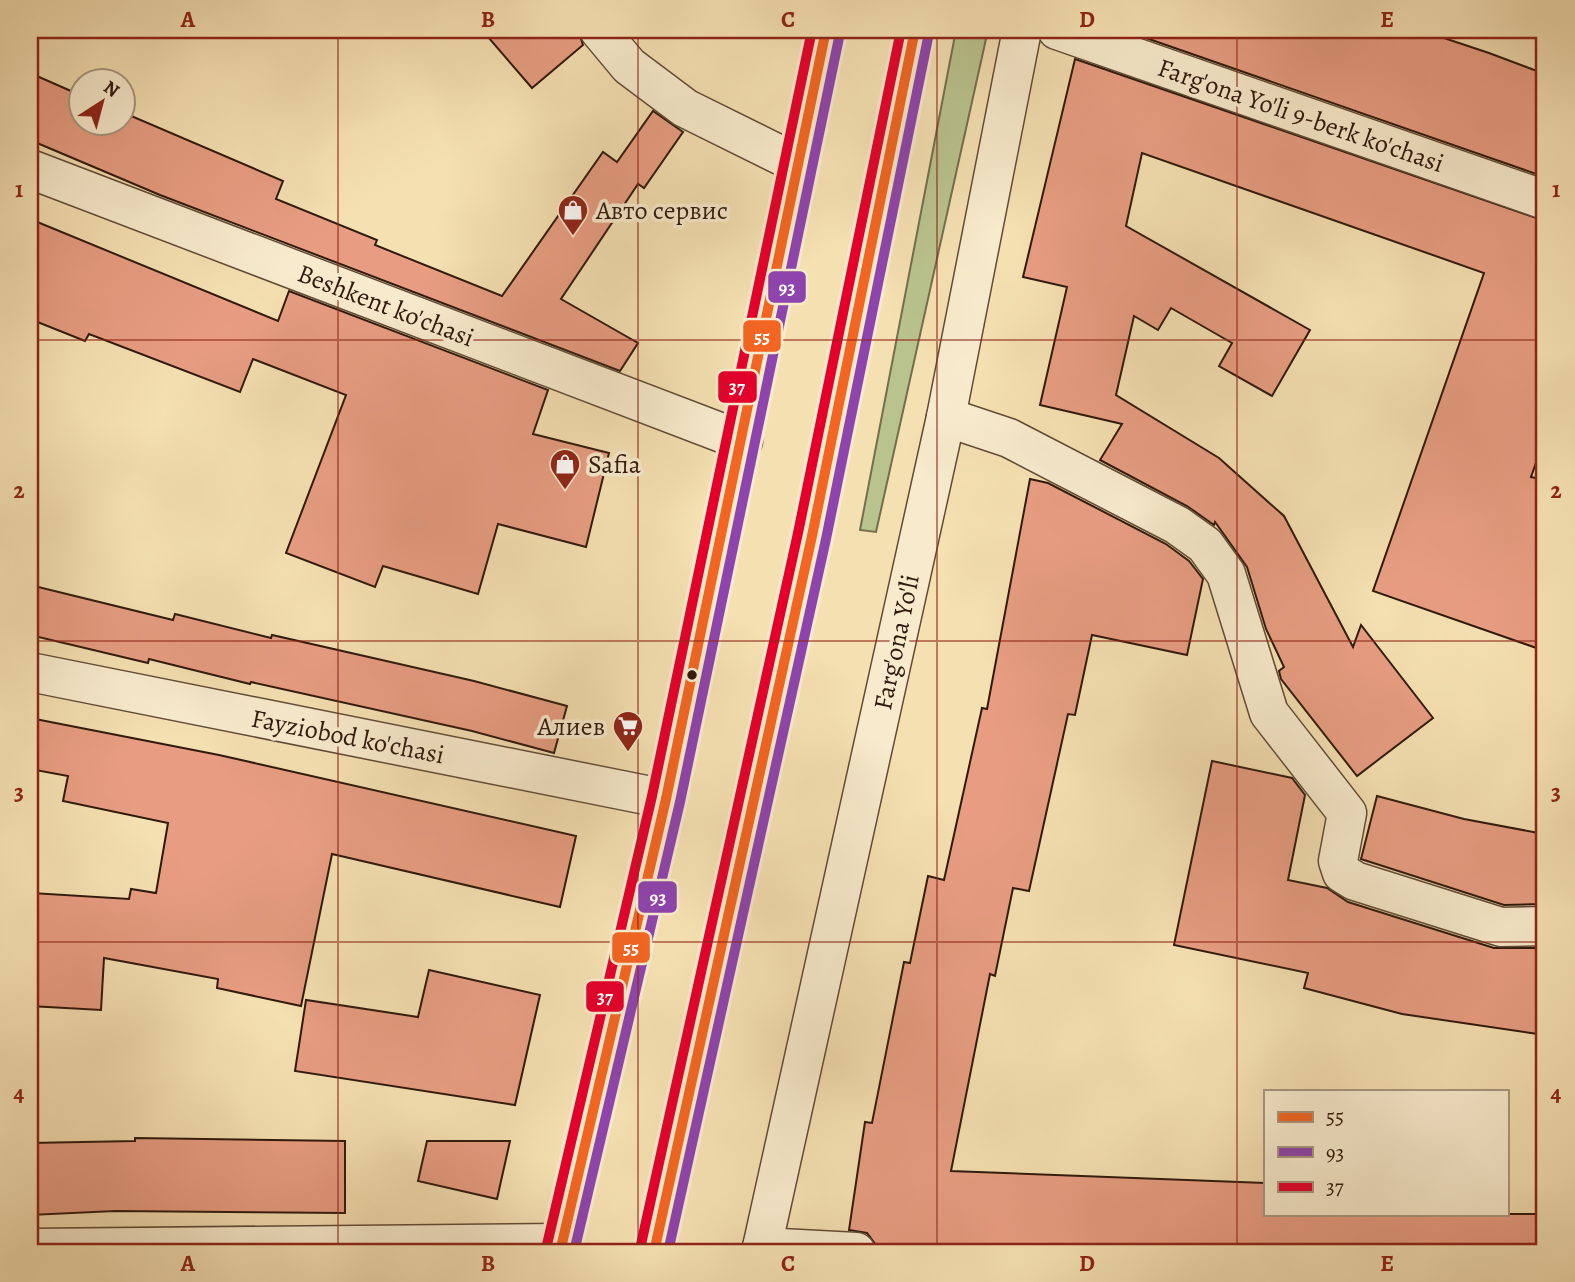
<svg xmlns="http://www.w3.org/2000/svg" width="1575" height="1282" font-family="Alegreya,serif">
<rect width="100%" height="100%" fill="#f5e0b2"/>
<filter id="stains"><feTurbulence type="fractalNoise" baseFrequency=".00286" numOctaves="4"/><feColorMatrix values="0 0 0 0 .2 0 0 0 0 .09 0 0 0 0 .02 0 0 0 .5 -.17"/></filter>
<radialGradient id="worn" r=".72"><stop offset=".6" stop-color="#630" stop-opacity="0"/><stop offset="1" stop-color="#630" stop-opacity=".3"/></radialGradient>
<!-- green -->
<path fill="#b9c38e" stroke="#746e4e" stroke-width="2" d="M956,30H988L876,532L860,530Z"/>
<!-- building -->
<g fill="#e89d82" stroke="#30190d" stroke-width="2">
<path d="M482,30H578L583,45L532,88Z"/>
<path d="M1123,30H1420L1489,53L1545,74V177Z"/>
<path d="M1075,59L1545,221V437L1531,477L1545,480V651L1373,591L1484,273L1142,153L1126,226L1310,330L1272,396L1219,366L1232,343L1171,308L1158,330L1134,316L1116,395L1219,458L1284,516L1353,647L1361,625L1433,718L1357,776L1281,679L1279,671L1284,667L1266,629L1247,567L1215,522L1214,525L1187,506L1100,460L1122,424L1040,405L1067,287L1023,277Z"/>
<path d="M30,73L80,95V122H122V112L283,181L276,199L377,240L375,245L502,296L603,152L617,162L653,111L683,132L644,188L638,184L561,299L638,343L620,371L160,195L30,140Z"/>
<path d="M30,219L278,321L289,291L548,390L533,434L609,453L586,547L498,524L478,594L383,566L375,587L286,553L346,395L253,359L240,392L89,334L85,341L30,319Z"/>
<path d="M1030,479L1048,483L1166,544L1189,561L1203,579L1187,655L1092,635L1075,715L1068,714L1029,891L1013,888L995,976L990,974L951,1171L1265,1183V1214H1538V1252H1007L903,1249L876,1245L867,1233L849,1230L865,1122L872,1123L904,962L910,963L928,876L944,880L982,708L987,709Z"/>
<path d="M30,585L173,620L175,614L271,638L272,635L474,681L567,706L554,753L472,731L251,682L250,684L149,659L148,663L30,635Z"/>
<path d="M30,718L219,755L576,836L560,907L332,854L301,1006L217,988L218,979L104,958L101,1010L30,1006L32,893L129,899L131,889L156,893L168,823L63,801L68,776L30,769Z"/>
<path d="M1212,761L1292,778L1305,795L1288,880L1327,888L1348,902L1494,948H1545V1035L1402,1014L1304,988L1308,973L1174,945Z"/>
<path d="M1377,796L1464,819L1544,834L1540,904L1504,905L1361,859Z"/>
<path d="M429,970L540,995L515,1105L295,1071L306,1000L418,1017Z"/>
<path d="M135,1138L345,1141V1213L115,1211L30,1215V1143L135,1141Z"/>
<path d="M427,1141H510L497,1199L418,1181Z"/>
</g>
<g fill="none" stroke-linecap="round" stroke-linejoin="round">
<!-- minor casing -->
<g stroke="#614b36" stroke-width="41">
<g id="minor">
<path d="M599,30L629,66L685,108L798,164"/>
<path d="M1057,30L1545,200"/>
<path d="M30,169L743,441"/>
<path d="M946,417L1009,438L1177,525L1205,545L1226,574L1269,713L1347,813L1338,861L1342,873L1355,881L1501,927L1545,926"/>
<path d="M30,672L666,799"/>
<path d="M762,1247L856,1252"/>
<path d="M30,1248L562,1243"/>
<path d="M761,1252L946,417L1022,30"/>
</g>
</g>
<!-- major casing -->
<g stroke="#30190d" stroke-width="41">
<g id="major">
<path d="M560,1252L666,799L826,30"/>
<path d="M654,1252L812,536L915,30"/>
</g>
</g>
<!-- minor -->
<use href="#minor" stroke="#f8ebcd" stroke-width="38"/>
<!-- major -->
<use href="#major" stroke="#eac079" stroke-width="38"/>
<!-- bus-1 casing -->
<g stroke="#f8ebcd" stroke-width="16">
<g id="bus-1">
<path d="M560,1252L666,799L826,30"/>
<path d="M654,1252L812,536L915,30"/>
</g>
</g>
<!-- bus-2 casing -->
<g stroke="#f8ebcd" stroke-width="16">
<g id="bus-2">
<path d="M574,1252L680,802L840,33"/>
<path d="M668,1252L826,539L929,33"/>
</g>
</g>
<!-- bus-3 casing -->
<g stroke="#f8ebcd" stroke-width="16">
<g id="bus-3">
<path d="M546,1249L652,796L812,30"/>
<path d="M640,1249L798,533L901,30"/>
</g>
</g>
<!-- bus-1 -->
<use href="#bus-1" stroke="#f26522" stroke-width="10"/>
<!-- bus-2 -->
<use href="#bus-2" stroke="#8e44ad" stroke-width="10"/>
<!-- bus-3 -->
<use href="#bus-3" stroke="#e4002b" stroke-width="10"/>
</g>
<!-- grid -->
<path fill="none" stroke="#8f2418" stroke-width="2" stroke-opacity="0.55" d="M338,30V1252M638,30V1252M937,30V1252M1237,30V1252M30,340H1545M30,641H1545M30,942H1545"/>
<!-- icons -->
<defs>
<g id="shop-pin" transform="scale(1.575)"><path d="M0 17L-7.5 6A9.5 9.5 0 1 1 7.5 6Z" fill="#8f2418" stroke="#f8ebcd"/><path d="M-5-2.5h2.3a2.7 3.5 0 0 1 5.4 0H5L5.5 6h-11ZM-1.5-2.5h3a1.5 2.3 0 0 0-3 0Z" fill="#fff"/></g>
<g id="supermarket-pin" transform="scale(1.575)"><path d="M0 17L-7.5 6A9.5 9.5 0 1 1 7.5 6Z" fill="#8f2418" stroke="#f8ebcd"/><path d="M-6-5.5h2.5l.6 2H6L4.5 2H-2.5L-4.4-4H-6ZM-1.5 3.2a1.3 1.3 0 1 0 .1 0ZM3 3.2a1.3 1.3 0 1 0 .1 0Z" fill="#fff"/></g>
</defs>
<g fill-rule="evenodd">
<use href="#shop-pin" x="573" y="210"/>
<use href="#shop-pin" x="565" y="464"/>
<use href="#supermarket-pin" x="628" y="726"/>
</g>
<!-- markers -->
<circle fill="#30190d" stroke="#f8ebcd" stroke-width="2.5" cx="692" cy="675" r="6"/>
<g text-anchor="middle" stroke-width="7" stroke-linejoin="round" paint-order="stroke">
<!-- street labels -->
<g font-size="26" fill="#30190d" stroke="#f8ebcd">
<text transform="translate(1301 115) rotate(19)" y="9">Farg'ona Yo'li 9-berk ko'chasi</text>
<text transform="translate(386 305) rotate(21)" y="9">Beshkent ko'chasi</text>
<text transform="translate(896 642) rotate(-78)" y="9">Farg'ona Yo'li</text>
<text transform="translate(348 736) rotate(11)" y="9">Fayziobod ko'chasi</text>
</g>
<!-- poi labels -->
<g font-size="26" fill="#30190d" stroke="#f8ebcd" text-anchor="start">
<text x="596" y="219">Авто сервис</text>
<text x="588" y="473">Safia</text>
<text x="605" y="735" text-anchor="end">Алиев</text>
</g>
</g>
<g stroke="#f8ebcd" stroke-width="2.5">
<rect x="767" y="270" width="40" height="34" rx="7" fill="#8e44ad"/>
<rect x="742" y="319" width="40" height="34" rx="7" fill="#f26522"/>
<rect x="717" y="370" width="41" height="34" rx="7" fill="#e4002b"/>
<rect x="637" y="880" width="41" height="34" rx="7" fill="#8e44ad"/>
<rect x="611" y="931" width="40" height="33" rx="7" fill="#f26522"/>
<rect x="585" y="980" width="40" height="33" rx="7" fill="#e4002b"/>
</g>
<g font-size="19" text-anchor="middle" font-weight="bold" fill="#fff">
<text x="787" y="294">93</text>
<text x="762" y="343">55</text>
<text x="737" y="393">37</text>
<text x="658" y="904">93</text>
<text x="631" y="954">55</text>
<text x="605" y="1003">37</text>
</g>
<!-- margin -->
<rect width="1575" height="1282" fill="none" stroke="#f5e0b2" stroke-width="77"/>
<!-- legend -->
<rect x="1264" y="1090" width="245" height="126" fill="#f8ebcd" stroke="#a89780" stroke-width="2"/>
<rect x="1278" y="1112" width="35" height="10" fill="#f26522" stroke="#a89780" stroke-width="2"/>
<text x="1326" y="1124" font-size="21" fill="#30190d">55</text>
<rect x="1278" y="1147" width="35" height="10" fill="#8e44ad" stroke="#a89780" stroke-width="2"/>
<text x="1326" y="1160" font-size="21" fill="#30190d">93</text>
<rect x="1278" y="1182" width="35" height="10" fill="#e4002b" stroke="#a89780" stroke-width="2"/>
<text x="1326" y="1194" font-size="21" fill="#30190d">37</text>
<!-- north arrow -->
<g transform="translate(102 102) rotate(36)"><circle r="33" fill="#f8ebcd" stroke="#a89780" stroke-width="2"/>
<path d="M0-5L12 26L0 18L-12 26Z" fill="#8f2418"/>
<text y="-10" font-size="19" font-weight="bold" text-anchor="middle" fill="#30190d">N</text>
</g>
<rect x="38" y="38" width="1498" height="1206" fill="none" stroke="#8f2418" stroke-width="2.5"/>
<g font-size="23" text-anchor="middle" font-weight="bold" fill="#8f2418">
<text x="188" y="27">A</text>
<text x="488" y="27">B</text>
<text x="788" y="27">C</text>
<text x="1087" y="27">D</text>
<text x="1387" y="27">E</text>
<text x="19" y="197">1</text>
<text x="1556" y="197">1</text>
<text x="19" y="498">2</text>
<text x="1556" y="498">2</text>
<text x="19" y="800">3</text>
<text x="1556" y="800">3</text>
<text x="19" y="1101">4</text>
<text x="1556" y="1101">4</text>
<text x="188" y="1271">A</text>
<text x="488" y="1271">B</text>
<text x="788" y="1271">C</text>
<text x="1087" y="1271">D</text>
<text x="1387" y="1271">E</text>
</g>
<rect width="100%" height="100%" filter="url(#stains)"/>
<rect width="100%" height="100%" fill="url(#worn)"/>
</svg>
